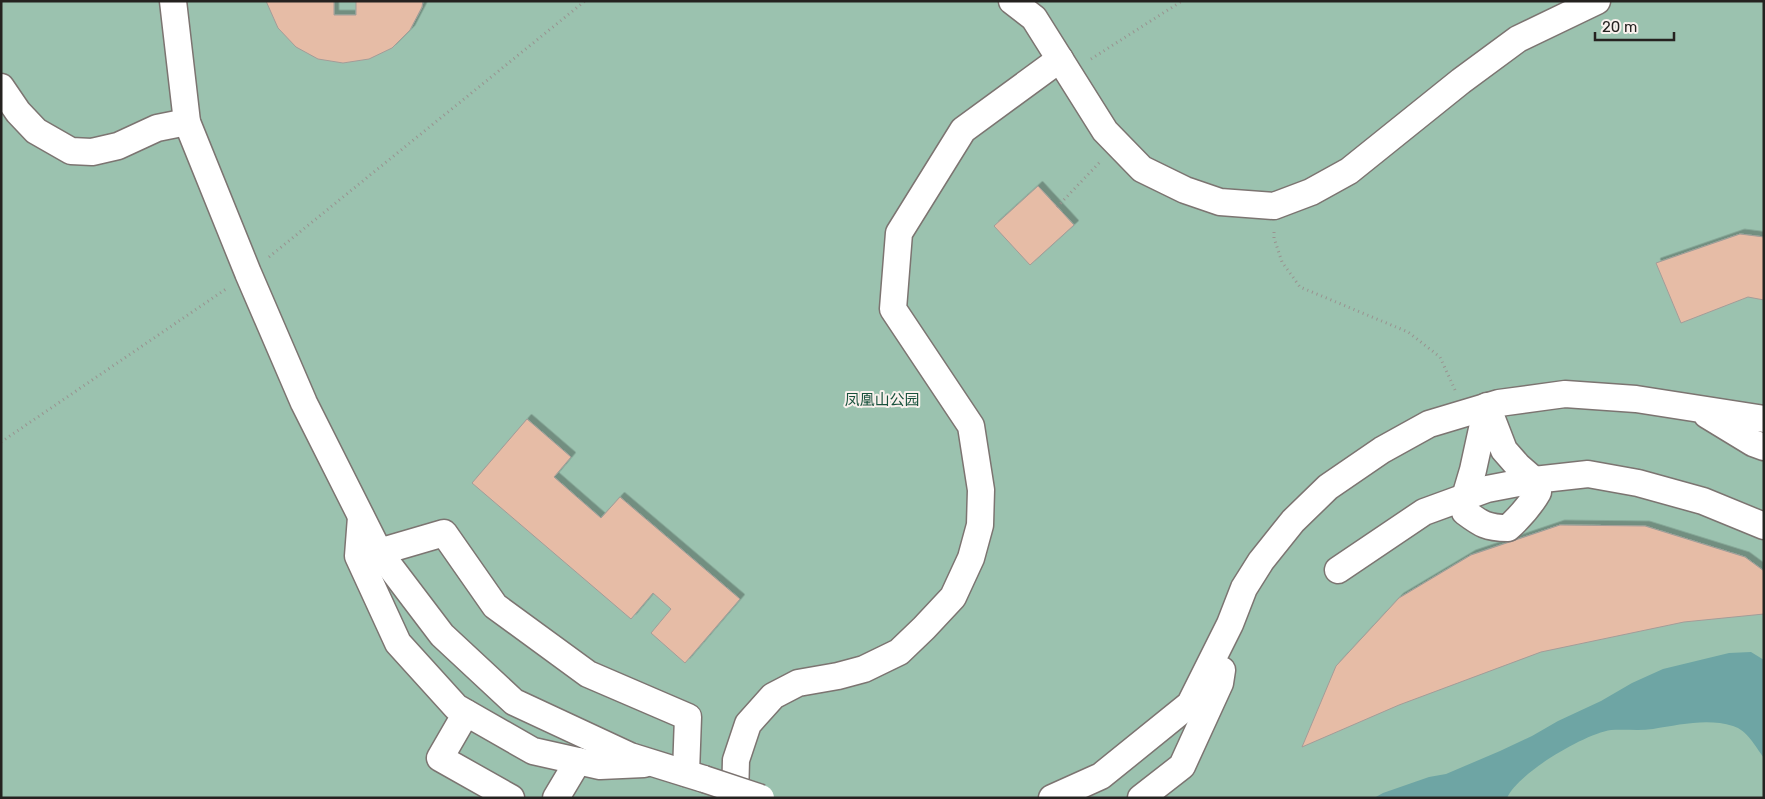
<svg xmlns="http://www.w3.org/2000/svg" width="1765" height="799" font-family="Rubik,'Noto Sans SC',sans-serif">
<defs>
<filter id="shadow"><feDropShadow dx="4.5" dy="-4.5" stdDeviation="0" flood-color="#0004"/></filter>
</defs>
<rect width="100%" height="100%" fill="#ece4e0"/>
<!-- green -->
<rect fill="#9bc2af" x="1" y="1" width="1763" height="797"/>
<!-- water -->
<path fill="#6ea5a4" d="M1751,652L1764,660V758C1755,746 1747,730 1733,726C1707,718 1679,725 1653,729C1639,731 1625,729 1611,730C1584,734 1518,773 1507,798H1374L1383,793L1429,777L1446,774L1500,751L1532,736L1558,721L1601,701L1632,683L1663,669L1729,653Z"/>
<!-- building -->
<g fill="#e6bca6" stroke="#a39c98" filter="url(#shadow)">
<path d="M266,1H334V15H356V1H423L422,7L410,30L392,48L369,59L343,63L318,59L296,47L278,28Z"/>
<path d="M1038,186L1074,225L1030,265L994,226Z"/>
<path d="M1740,234L1764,237V300L1748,297L1681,323L1656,263Z"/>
<path d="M527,419L571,457L554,477L601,518L620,497L740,599L685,663L651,633L671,609L653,593L631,619L472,483Z"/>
<path d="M1560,525L1645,526L1745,557L1764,571V614L1684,622L1541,652L1399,705L1302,747L1336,666L1399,598L1471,555Z"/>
</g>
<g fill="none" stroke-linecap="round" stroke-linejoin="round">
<!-- minor casing -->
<g stroke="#7c7471" stroke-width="29">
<g id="minor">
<path d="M173,1L187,122L248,273L304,403L379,552L442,635L514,702L630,756L704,779"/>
<path d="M1012,1L1034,18L1105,131L1142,169L1185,190L1220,202L1274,206L1311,192L1349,171L1461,81L1518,39L1597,1"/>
<path d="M1,87L18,112L36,131L71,151L92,152L118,146L157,128L187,122"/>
<path d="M1487,406L1504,450L1518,466L1534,480L1538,492C1530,506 1520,517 1508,528C1487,528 1481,524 1465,512V497L1473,470Z"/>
<path d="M1707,415L1753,443L1764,447"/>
<path d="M361,517L358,556L398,643L456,707L533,751L600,766L644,764"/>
<path d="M379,552L444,533L495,606L588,674L688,717L686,773"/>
<path d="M1338,570L1424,512L1487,489L1534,480L1588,474L1638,483L1703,501L1764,526"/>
<path d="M466,713L440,758L511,798"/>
<path d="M556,798L578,761"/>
<path d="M735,798L736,760L748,724L773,696L798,683L838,676L864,669L899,652L924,628L953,597L971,558L980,525L981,490L971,426L893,309L899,233L963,130L1060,59"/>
<path d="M1052,798L1101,776L1190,704L1230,624L1244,588L1261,561L1293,521L1328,487L1382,450L1429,424L1499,403L1565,394L1636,399L1764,419"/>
<path d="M1141,798L1182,766L1220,683L1222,670"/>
</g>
</g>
<!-- path -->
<g stroke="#999390" stroke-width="3" stroke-dasharray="1 4" stroke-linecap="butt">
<path d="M1091,59L1182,1"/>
<path d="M1057,207L1100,162"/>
<path d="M1274,232V238L1282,262L1300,287L1408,332L1440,357L1455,390"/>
<path d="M269,257L585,1"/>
<path d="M1,442L226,289"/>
</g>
<!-- minor -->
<use href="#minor" stroke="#fff" stroke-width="26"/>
<!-- minor-bridge casing -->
<g stroke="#7c7471" stroke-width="29" stroke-linecap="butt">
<path id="minor-bridge" d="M704,779L761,798"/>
</g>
<!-- minor-bridge -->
<use href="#minor-bridge" stroke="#fff" stroke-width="26"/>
</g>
<g text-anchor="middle" stroke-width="4" stroke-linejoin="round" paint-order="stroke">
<!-- park labels -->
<g font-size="15" fill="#18513c" stroke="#f9f1ed">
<text x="882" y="405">凤凰山公园</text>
</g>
</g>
<!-- border -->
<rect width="1765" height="799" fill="none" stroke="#252220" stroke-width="5"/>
<!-- scale -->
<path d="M1595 32v8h79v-8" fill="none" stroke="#252220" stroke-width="2.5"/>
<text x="1602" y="32" font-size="15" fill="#252220" stroke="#f9f1ed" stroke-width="4" paint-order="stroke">20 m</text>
</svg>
